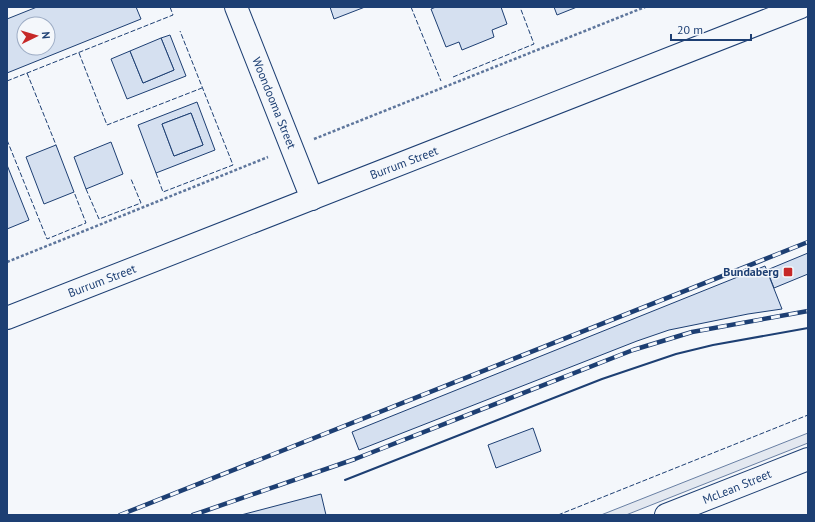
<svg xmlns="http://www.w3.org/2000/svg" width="815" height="522" font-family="'PT Sans',sans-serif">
<rect width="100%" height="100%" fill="#f4f7fb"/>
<!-- parking -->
<path fill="#e3e8f0" stroke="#687fa3" d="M808,433V443L626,515H601Z"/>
<!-- building -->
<g fill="#d5e0f0" stroke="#1d3f73" fill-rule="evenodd">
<path d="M37,7H136L141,19L7,73V19ZM24,24H48V48H24Z"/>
<path d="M330,7H365L334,19Z"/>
<path d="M436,7H501L507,24L492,30L494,37L462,50L459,42L446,47L431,9Z"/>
<path d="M554,7H577L557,15Z"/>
<path d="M170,35L186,76L127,99L111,59L130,51L143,83L174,70L161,38Z"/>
<path d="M161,38L174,70L143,83L130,51Z"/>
<path d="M197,102L215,150L156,173L138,125ZM191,113L203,145L174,156L162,124Z"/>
<path d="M191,113L203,145L174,156L162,124Z"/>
<path d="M111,142L123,174L86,189L74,157Z"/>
<path d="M56,145L74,192L44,204L26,157Z"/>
<path d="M7,165L29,220L7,229Z"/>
<path d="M808,253V274L774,288L767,270Z"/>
<path d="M765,266L782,309L748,314L669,330L637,341L359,450L352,432Z"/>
<path d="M533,428L541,451L496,468L488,445Z"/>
<path d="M321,494L326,515H241Z"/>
</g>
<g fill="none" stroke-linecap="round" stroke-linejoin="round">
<!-- street casing -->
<g stroke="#1d3f73" stroke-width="24">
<g id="street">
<path d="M236,7L312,199"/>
<path d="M7,318L801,7"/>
<path d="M666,515L808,459"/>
</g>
</g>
<!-- path -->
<g stroke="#5e769c" stroke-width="2.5" stroke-dasharray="3 2" stroke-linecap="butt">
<path d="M314,139L645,7"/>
<path d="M7,262L268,157"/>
</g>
<!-- street -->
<use href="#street" stroke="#f4f7fb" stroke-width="22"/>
<!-- rail casing -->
<g stroke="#1d3f73" stroke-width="4.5">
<g id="rail">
<path d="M120,515L808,242"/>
<path d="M193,515L355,459L633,350L692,332L808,311"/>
</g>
</g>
<!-- rail -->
<use href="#rail" stroke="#f4f7fb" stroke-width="3" stroke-dasharray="9" stroke-linecap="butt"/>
<!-- fence -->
<g stroke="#1d3f73" stroke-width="1" stroke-dasharray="5 2" stroke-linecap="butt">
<path d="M411,7L441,81"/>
<path d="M79,53L107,125L202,88"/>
<path d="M27,73L56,145"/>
<path d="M453,77L534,44L520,7"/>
<path d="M7,81L173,15L170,7"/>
<path d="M7,140L47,239L86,223L74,192"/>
<path d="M156,173L163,192L233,165L180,31"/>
<path d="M86,189L99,219L141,203L131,179"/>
<path d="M558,515L808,415"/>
</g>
<!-- wall -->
<path stroke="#1d3f73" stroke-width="2" d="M345,480L602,379L676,354L713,345L808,328"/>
</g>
<!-- markers -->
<rect fill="#c62828" stroke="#f4f7fb" stroke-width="1.5" x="783" y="267" width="10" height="10" rx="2"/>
<g text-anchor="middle" stroke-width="3" stroke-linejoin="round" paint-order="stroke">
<!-- street labels -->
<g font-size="12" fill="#1d3f73" stroke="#f4f7fb">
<text transform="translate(274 103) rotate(68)" y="4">Woondooma Street</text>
<text transform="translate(404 163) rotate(-21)" y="4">Burrum Street</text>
<text transform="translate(102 281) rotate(-21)" y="4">Burrum Street</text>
<text transform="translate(737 487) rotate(-22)" y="4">McLean Street</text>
</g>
<!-- poi labels -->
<g font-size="12" font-weight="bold" fill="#1d3f73" stroke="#f4f7fb" text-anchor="end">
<text x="779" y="276">Bundaberg</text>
</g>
</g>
<!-- border -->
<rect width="815" height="522" fill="none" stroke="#1d3f73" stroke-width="16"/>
<!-- north arrow -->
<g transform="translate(36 36) rotate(85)"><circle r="19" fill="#f4f7fb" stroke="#9eadc5"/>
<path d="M0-3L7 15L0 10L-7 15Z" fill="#c62828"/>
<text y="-6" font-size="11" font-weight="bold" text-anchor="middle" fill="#1d3f73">N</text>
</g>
<!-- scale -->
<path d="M671 34v6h80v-6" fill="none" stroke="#1d3f73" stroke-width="2"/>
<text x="677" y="34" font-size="12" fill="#1d3f73" stroke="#f4f7fb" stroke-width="3" paint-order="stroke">20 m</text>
</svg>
